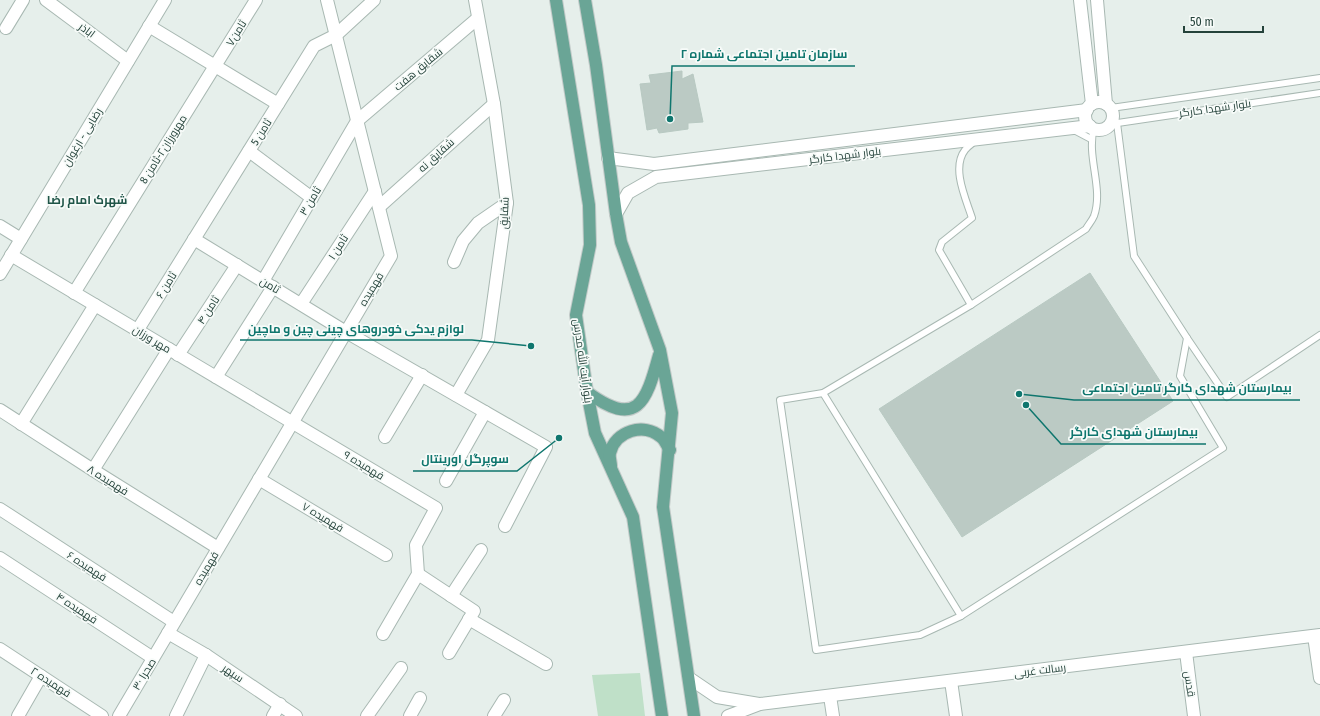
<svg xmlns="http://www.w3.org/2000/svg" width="1320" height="716" font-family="'Fira Sans Condensed',Cairo,sans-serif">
<rect width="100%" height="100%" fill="#e6efeb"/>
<!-- green -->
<path fill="#bfe0c8" d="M640,673L645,716H598L592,675Z"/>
<!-- building -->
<g fill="#bbcac4" stroke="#b8c9c2">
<path d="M682,71V79L693,74L703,122L688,123V129L659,133L657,128L647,130L640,84L651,83L649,75Z"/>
<path d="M1090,273L1173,401L962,537L879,409Z"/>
</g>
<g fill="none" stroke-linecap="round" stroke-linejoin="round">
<!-- service casing -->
<g stroke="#a8b8b2" stroke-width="8">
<g id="service">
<path d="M1111,108L1320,78"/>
<path d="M1111,124L1320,93"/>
<path d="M1074,130L1091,139"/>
<path d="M975,141C972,144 968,146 965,150C951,168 966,199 972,218L942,242L939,250L971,305L1086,229C1088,225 1092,221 1094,216C1104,188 1086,157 1094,128"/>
<path d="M971,305L823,393L780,400L816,650L920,635L961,616L1223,448L1180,376L1187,338L1134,256L1117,123"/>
<path d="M1187,338L1227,397L1320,335"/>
<path d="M823,393L961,616"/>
</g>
</g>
<!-- minor casing -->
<g stroke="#a8b8b2" stroke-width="14">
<g id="minor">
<path d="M46,0L128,61"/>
<path d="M149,26L278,104"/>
<path d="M6,28L23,0"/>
<path d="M249,151L312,198"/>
<path d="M379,207L494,104"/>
<path d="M194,239L346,332L546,447L505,526"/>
<path d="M11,255L436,508L416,545L418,574L383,634"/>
<path d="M454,262L463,241L478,223L507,203"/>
<path d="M263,281L357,121L478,18"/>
<path d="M74,293L256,0"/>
<path d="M301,304L375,191"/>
<path d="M137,331L314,46L336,35L374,0"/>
<path d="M178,355L237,265"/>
<path d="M216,377L273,287"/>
<path d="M456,395L488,340L507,203L494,104L475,0"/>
<path d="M0,410L93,470L218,548"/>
<path d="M21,424L95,305"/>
<path d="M385,437L422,375"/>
<path d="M93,470L169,349"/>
<path d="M259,479L386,555"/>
<path d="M446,481L485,412"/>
<path d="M0,509L174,622"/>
<path d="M0,558L153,658"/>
<path d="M418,574L474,611L449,653"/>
<path d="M451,596L481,550"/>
<path d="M469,619L546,664"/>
<path d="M168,633L206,655L296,716"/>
<path d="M1314,636L1320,678"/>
<path d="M0,649L102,716"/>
<path d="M1186,652L1194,716"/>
<path d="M689,678L717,697L759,704"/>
<path d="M951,681L956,716"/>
<path d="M830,696L833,716"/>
<path d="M18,716L41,676"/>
<path d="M119,716L391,256L327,0"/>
<path d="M176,716L206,655"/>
<path d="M273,716L280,704"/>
<path d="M367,716L401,668"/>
<path d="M410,716L420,698"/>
<path d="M494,716L504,700"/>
<path d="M728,716L760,704L1320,635"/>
</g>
</g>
<!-- tertiary casing -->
<g stroke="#a8b8b2" stroke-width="14">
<g id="tertiary">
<path d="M1080,0L1092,104"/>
<path d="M1097,0L1106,104"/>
<circle cx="1099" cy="116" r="14"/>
<path d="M608,158L654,164L1087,110"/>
<path d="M616,214L628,193L656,177L1090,126"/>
<path d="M0,226L21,239"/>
<path d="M0,274L165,0"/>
</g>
</g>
<!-- primary casing -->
<g stroke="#c2cac8" stroke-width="14">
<g id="primary">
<path d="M556,0L589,205L590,245L576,315L587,392L595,433L633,517L662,716"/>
<path d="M585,0L596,65L616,214L621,242L660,350L672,413L663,507L694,716"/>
<path d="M587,392C637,429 646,403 659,355"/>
<path d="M611,466C611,462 609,457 610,453C615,431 644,422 661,437C665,440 667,446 670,450"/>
</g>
</g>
<!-- service -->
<use href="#service" stroke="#fff" stroke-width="6"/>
<!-- minor -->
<use href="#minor" stroke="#fff" stroke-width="12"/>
<!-- tertiary -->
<use href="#tertiary" stroke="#fff" stroke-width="12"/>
<!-- primary -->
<use href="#primary" stroke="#6aa596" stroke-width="12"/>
</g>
<g text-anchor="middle" stroke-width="3.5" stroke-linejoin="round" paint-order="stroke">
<!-- street labels -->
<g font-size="11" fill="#24423a" stroke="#f7fbf9">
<text transform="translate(87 30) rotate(36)" y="4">اباذر</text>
<text transform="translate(236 33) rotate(-58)" y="4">ثامن۷</text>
<text transform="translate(418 69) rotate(-40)" y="4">شقایق هفت</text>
<text transform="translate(1215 108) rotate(-8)" y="4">بلوار شهدا کارگر</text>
<text transform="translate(261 132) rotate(-58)" y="4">ثامن 5</text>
<text transform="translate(82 137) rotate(-59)" y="4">رضایی - ارغوان</text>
<text transform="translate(163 149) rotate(-58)" y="4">مهرورزان۲-ثامن 8</text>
<text transform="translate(436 155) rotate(-42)" y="4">شقایق نه</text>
<text transform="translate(845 155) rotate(-7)" y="4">بلوار شهدا کارگر</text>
<text transform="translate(310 201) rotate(-59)" y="4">ثامن ۳</text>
<text transform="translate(504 213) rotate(-87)" y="4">شقایق</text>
<text transform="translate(338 247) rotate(-57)" y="4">ثامن ۱</text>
<text transform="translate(166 285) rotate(-58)" y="4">ثامن ۶</text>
<text transform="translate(270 285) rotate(31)" y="4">ثامن</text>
<text transform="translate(371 289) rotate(-59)" y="4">فهمیده</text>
<text transform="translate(208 310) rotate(-57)" y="4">ثامن ۴</text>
<text transform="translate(152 339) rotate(31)" y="4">مهر ورزان</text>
<text transform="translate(583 361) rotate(82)" y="4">بلوار آیت الله مدرس</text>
<text transform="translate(364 465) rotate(31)" y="4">فهمیده ۹</text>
<text transform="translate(108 480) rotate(32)" y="4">فهمیده ۸</text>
<text transform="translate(323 517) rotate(31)" y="4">فهمیده ۷</text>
<text transform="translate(87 566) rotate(33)" y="4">فهمیده ۶</text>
<text transform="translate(206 568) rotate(-59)" y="4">فهمیده</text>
<text transform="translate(77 608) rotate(33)" y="4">فهمیده ۴</text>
<text transform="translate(1040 670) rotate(-7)" y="4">رسالت غربی</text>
<text transform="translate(233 673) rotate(34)" y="4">سپهر</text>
<text transform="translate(144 674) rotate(-59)" y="4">صحرا ۳۰</text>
<text transform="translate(51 682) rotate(33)" y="4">فهمیده ۲</text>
<text transform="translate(1190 684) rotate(82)" y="4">قدس</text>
</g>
<!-- neighbourhood labels -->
<g font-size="12" font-weight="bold" fill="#1f5548" stroke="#f7fbf9">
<text x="87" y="204">شهرک امام رضا</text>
</g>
</g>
<!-- callouts -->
<path fill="none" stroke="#0f766e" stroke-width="1.5" d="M670 119L672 66H855M531 346L472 340H240M1019 394L1074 400H1300M1026 405L1061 444H1206M559 438L517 471H413"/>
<g fill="#0f766e" stroke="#f7fbf9" stroke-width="1.5">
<circle cx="670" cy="119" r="4"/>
<circle cx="531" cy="346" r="4"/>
<circle cx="1019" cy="394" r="4"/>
<circle cx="1026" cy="405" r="4"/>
<circle cx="559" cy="438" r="4"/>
</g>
<g font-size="12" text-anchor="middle" font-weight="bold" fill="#0f766e" stroke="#f7fbf9" stroke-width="3.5" stroke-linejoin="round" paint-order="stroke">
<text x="764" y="58">سازمان تامین اجتماعی شماره ۲</text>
<text x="356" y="333">لوازم یدکی خودروهای چینی چین و ماچین</text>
<text x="1187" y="392">بیمارستان شهدای کارگر تامین اجتماعی</text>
<text x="1134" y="436">بیمارستان شهدای کارگر</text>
<text x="465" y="463">سوپرگل اورینتال</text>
</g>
<!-- scale -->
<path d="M1184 26v6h79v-6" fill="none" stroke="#24423a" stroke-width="2"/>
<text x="1190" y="26" font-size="12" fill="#24423a" stroke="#f7fbf9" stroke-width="3" paint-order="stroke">50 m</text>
</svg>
